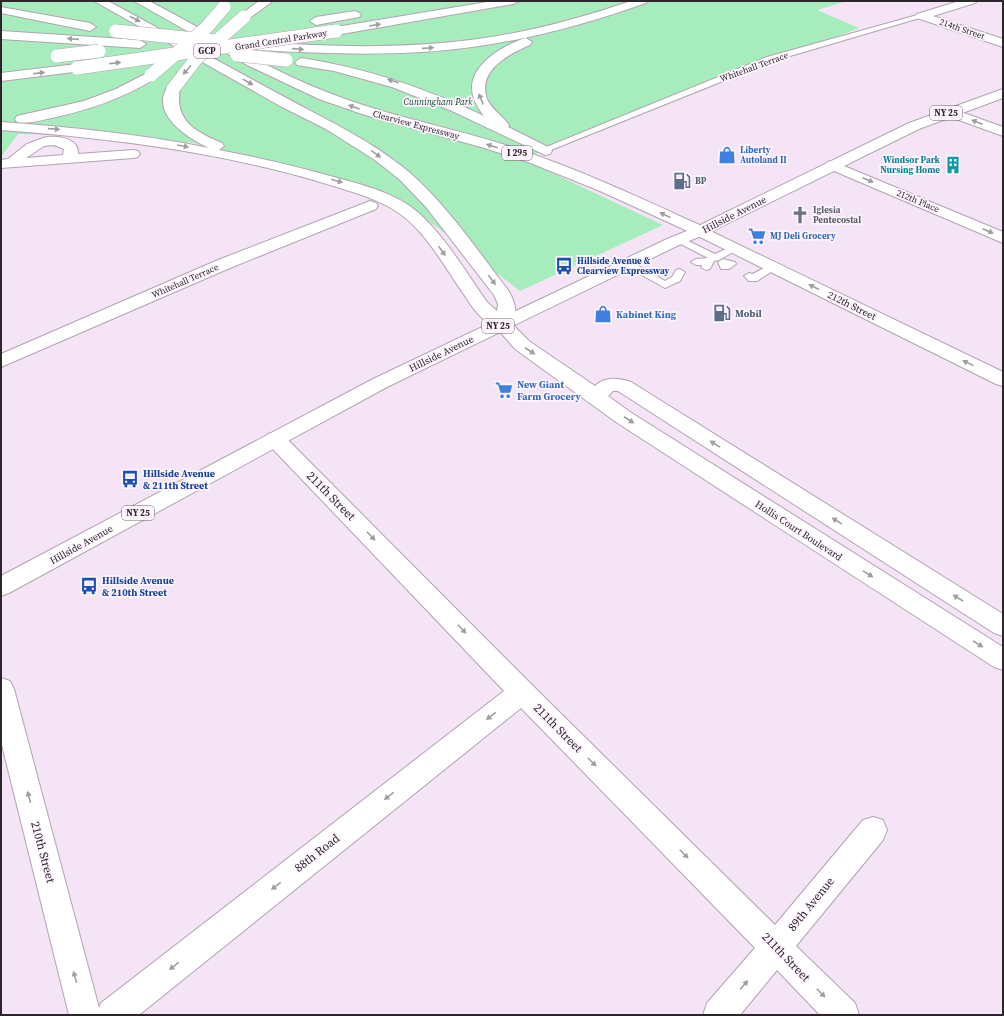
<svg xmlns="http://www.w3.org/2000/svg" width="1004" height="1016" font-family="'Source Serif 4',serif">
<rect width="100%" height="100%" fill="#f4e4f5"/>
<!-- green -->
<path fill="#a7ecbc" d="M1,1H847L817,10L859,28L522,159L663,225L520,291L403,201L379,190L189,142L186,144L146,136L18,134L1,157Z"/>
<g fill="none" stroke-linecap="round" stroke-linejoin="round">
<!-- lane casing -->
<g stroke="#b1a3b2" stroke-width="2">
<g id="lane">
<path d="M921,14L924,16L923,17L773,61L546,152L543,153L539,150L767,57Z"/>
<path d="M680,237L715,254L735,245L740,248L719,260L714,261L710,269L706,270L701,267L702,265H696L691,262L696,259L708,258L677,242L675,240Z"/>
<path d="M723,259L735,262L736,264L729,269H721L718,262Z"/>
<path d="M628,260L665,281L672,277L676,270L680,269L685,272L680,281L665,288L624,265L623,263L624,261Z"/>
<path d="M773,263L777,264L778,266L777,268L757,281H749L744,276L749,273L753,274Z"/>
</g>
</g>
<!-- street casing -->
<g stroke="#b1a3b2" stroke-width="2">
<g id="street">
<path d="M959,1H977L975,3L933,16L1003,39V47L917,18L915,16L917,14Z"/>
<path d="M950,108L1003,127V136L945,115L943,112L945,109Z"/>
<path d="M46,137C59,136 79,138 78,154L133,150L138,151L140,154L138,157L133,158L1,168V160L8,159L27,144ZM54,145L64,149L63,155L26,158L44,146Z"/>
<path d="M832,161L1003,232V243L827,168L825,165L827,162Z"/>
<path d="M370,201L376,203L378,206L376,209L230,268L1,367V354L218,260Z"/>
<path d="M275,432L282,434L531,684L775,925L863,820L873,817L883,820L887,830L883,840L796,946L855,1003L859,1015H820L777,970L740,1015H703L707,1003L755,948L521,708L139,1015H69L1,741V678L10,681L14,689L99,1008L101,1003L504,691L268,444L265,439L268,434Z"/>
</g>
</g>
<!-- secondary casing -->
<g stroke="#b1a3b2" stroke-width="2">
<g id="secondary">
<path d="M700,226L1003,372V386L996,384L694,234L692,231L694,228Z"/>
<path d="M505,317L511,318L516,328L529,341L595,386C605,376 619,378 631,382L1003,614V636L994,633L618,391H613L608,396L630,412L1003,647V670L994,667L616,422L515,349L502,334L496,322L499,318Z"/>
</g>
</g>
<!-- primary casing -->
<g stroke="#b1a3b2" stroke-width="2">
<path id="primary" d="M1003,89V98L919,129L706,234L679,245L387,387L9,593L1,596V576L373,379L667,239L694,228L909,123Z"/>
</g>
<!-- highway casing -->
<g stroke="#b1a3b2" stroke-width="2">
<g id="highway">
<path d="M94,1H108C169,34 229,67 290,100C331,122 373,142 409,172C447,205 477,250 508,290C515,301 519,315 511,326C504,328 495,326 488,322C477,316 470,303 463,293C442,263 423,226 391,208C368,195 342,189 317,181C215,151 107,138 1,130V122C71,127 140,134 209,148C189,139 149,114 168,86H178L180,89C174,121 196,132 222,143L224,146L219,150C260,158 300,167 341,179C370,187 401,195 423,217C448,241 467,274 487,302L497,311L498,304L494,295L426,207L399,179L375,160L326,129L282,107Z"/>
<path d="M134,1H149C209,32 266,69 329,93C390,117 454,128 515,148C581,170 643,199 706,228L708,231L706,234L700,236L694,234L600,191L528,162L481,147L365,115L319,99L249,66Z"/>
<path d="M259,1H273L248,19H240L238,17L240,15Z"/>
<path d="M493,1H519L513,4L336,35L330,31L336,27Z"/>
<path d="M631,1H648L646,3C592,22 536,38 479,46C406,57 332,54 259,50L253,46L259,42C332,47 405,49 478,39C530,32 581,18 631,1Z"/>
<path d="M1,7L90,23L96,27L90,31L1,13Z"/>
<path d="M355,11L359,13L361,15L359,17L316,25L310,21L316,17Z"/>
<path d="M1,31L140,40L146,44L140,48L1,39Z"/>
<path d="M526,38L532,42L530,45C509,54 477,70 487,99C492,110 503,116 509,125L508,127L550,148L552,151L550,154L545,155L452,111L392,87L334,71L297,65L295,62L301,58C366,68 425,88 484,116C478,108 472,98 472,88C472,63 505,44 526,38Z"/>
<path d="M77,64L82,65L83,68L82,71L1,81V73Z"/>
<path d="M151,71L156,72L157,75L156,78C122,99 86,111 47,119C38,121 27,124 17,122L15,119L17,116L84,101L116,89Z"/>
</g>
</g>
<!-- lane -->
<use href="#lane" fill="#fff" fill-rule="evenodd"/>
<!-- street -->
<use href="#street" fill="#fff" fill-rule="evenodd"/>
<!-- secondary -->
<use href="#secondary" fill="#fff" fill-rule="evenodd"/>
<!-- primary -->
<use href="#primary" fill="#fff" fill-rule="evenodd"/>
<!-- highway -->
<use href="#highway" fill="#fff" fill-rule="evenodd"/>
<!-- highway-bridge casing -->
<g stroke="#b1a3b2" stroke-width="14" stroke-linecap="butt">
<g id="highway-bridge">
<path d="M116,31L214,41"/>
<path d="M237,55L286,60"/>
<path d="M57,56L99,51"/>
<path d="M77,68L336,31"/>
<path d="M151,75L206,28L224,7"/>
<path d="M173,89L196,59L244,17"/>
</g>
</g>
<!-- highway-bridge -->
<use href="#highway-bridge" stroke="#fff" stroke-width="13"/>
</g>
<!-- one-way arrows -->
<defs><path id="oneway-solid" d="M-6-.8H1V-3.2L6.5 0L1 3.2V.8H-6Z"/></defs>
<g fill="#a09da0">
<use href="#oneway-solid" transform="translate(135 19) rotate(28)"/>
<use href="#oneway-solid" transform="translate(375 25) rotate(-9)"/>
<use href="#oneway-solid" transform="translate(73 39) rotate(-176)"/>
<use href="#oneway-solid" transform="translate(428 48) rotate(-4)"/>
<use href="#oneway-solid" transform="translate(298 49) rotate(4)"/>
<use href="#oneway-solid" transform="translate(115 63) rotate(-7)"/>
<use href="#oneway-solid" transform="translate(187 70) rotate(132)"/>
<use href="#oneway-solid" transform="translate(39 73) rotate(-7)"/>
<use href="#oneway-solid" transform="translate(393 81) rotate(-163)"/>
<use href="#oneway-solid" transform="translate(248 82) rotate(29)"/>
<use href="#oneway-solid" transform="translate(481 99) rotate(-112)"/>
<use href="#oneway-solid" transform="translate(354 107) rotate(-160)"/>
<use href="#oneway-solid" transform="translate(977 122) rotate(-159)"/>
<use href="#oneway-solid" transform="translate(54 129) rotate(4)"/>
<use href="#oneway-solid" transform="translate(183 146) rotate(10)"/>
<use href="#oneway-solid" transform="translate(492 146) rotate(-163)"/>
<use href="#oneway-solid" transform="translate(376 154) rotate(36)"/>
<use href="#oneway-solid" transform="translate(868 180) rotate(23)"/>
<use href="#oneway-solid" transform="translate(337 181) rotate(16)"/>
<use href="#oneway-solid" transform="translate(665 215) rotate(-155)"/>
<use href="#oneway-solid" transform="translate(988 231) rotate(23)"/>
<use href="#oneway-solid" transform="translate(442 251) rotate(55)"/>
<use href="#oneway-solid" transform="translate(492 280) rotate(53)"/>
<use href="#oneway-solid" transform="translate(814 287) rotate(-154)"/>
<use href="#oneway-solid" transform="translate(530 351) rotate(33)"/>
<use href="#oneway-solid" transform="translate(968 363) rotate(-154)"/>
<use href="#oneway-solid" transform="translate(629 420) rotate(33)"/>
<use href="#oneway-solid" transform="translate(715 444) rotate(-148)"/>
<use href="#oneway-solid" transform="translate(837 521) rotate(-148)"/>
<use href="#oneway-solid" transform="translate(371 536) rotate(46)"/>
<use href="#oneway-solid" transform="translate(868 574) rotate(32)"/>
<use href="#oneway-solid" transform="translate(958 598) rotate(-148)"/>
<use href="#oneway-solid" transform="translate(462 629) rotate(46)"/>
<use href="#oneway-solid" transform="translate(978 644) rotate(32)"/>
<use href="#oneway-solid" transform="translate(491 716) rotate(142)"/>
<use href="#oneway-solid" transform="translate(592 762) rotate(45)"/>
<use href="#oneway-solid" transform="translate(389 796) rotate(142)"/>
<use href="#oneway-solid" transform="translate(29 797) rotate(-105)"/>
<use href="#oneway-solid" transform="translate(684 854) rotate(45)"/>
<use href="#oneway-solid" transform="translate(276 886) rotate(142)"/>
<use href="#oneway-solid" transform="translate(174 966) rotate(142)"/>
<use href="#oneway-solid" transform="translate(75 977) rotate(-105)"/>
<use href="#oneway-solid" transform="translate(744 985) rotate(-50)"/>
<use href="#oneway-solid" transform="translate(821 993) rotate(45)"/>
</g>
<!-- icons -->
<defs>
<g id="shop-bare" transform="scale(1.38)"><path d="M-5-2.5h2.3a2.7 3.5 0 0 1 5.4 0H5L5.5 6h-11ZM-1.5-2.5h3a1.5 2.3 0 0 0-3 0Z" fill="#3f7fe0" stroke="#fdf4fe" stroke-width="2.5" paint-order="stroke"/></g>
<g id="building-bare" transform="scale(1.38)"><path d="M-4-6H4V6H1V3H-1V6H-4ZM-2.5-4.3h1.7v1.8h-1.7ZM.8-4.3h1.7v1.8H.8ZM-2.5-1h1.7V.8h-1.7ZM.8-1h1.7V.8H.8Z" fill="#0f9aa8" stroke="#fdf4fe" stroke-width="2.5" paint-order="stroke"/></g>
<g id="fuel-bare" transform="scale(1.38)"><path d="M-5.5-6h7V0h2V4h1.3V-2.5L3-4.5l.8-.8L6-3V5H2.5V1h-1V6h-7ZM-4.2-4.7v3.2H.2V-4.7Z" fill="#5c6f8a" stroke="#fdf4fe" stroke-width="2.5" paint-order="stroke"/></g>
<g id="church-bare" transform="scale(1.38)"><path d="M-1.2-6h2.4v3.5h3.3v2.4h-3.3V6h-2.4V-.1h-3.3v-2.4h3.3Z" fill="#6b7280" stroke="#fdf4fe" stroke-width="2.5" paint-order="stroke"/></g>
<g id="supermarket-bare" transform="scale(1.38)"><path d="M-6-5.5h2.5l.6 2H6L4.5 2H-2.5L-4.4-4H-6ZM-1.5 3.2a1.3 1.3 0 1 0 .1 0ZM3 3.2a1.3 1.3 0 1 0 .1 0Z" fill="#3f7fe0" stroke="#fdf4fe" stroke-width="2.5" paint-order="stroke"/></g>
<g id="bus-bare" transform="scale(1.38)"><path d="M-5-6H5V4H4V6H2V4H-2V6H-4V4H-5ZM-3.5-4V0h7V-4ZM-3.5 1.2v1.5H-2V1.2ZM2 1.2v1.5H3.5V1.2Z" fill="#1a4fb4" stroke="#fdf4fe" stroke-width="2.5" paint-order="stroke"/></g>
</defs>
<g fill-rule="evenodd">
<use href="#shop-bare" x="727" y="155"/>
<use href="#building-bare" x="953" y="165"/>
<use href="#fuel-bare" x="682" y="181"/>
<use href="#church-bare" x="800" y="215"/>
<use href="#supermarket-bare" x="757" y="236"/>
<use href="#bus-bare" x="564" y="266"/>
<use href="#fuel-bare" x="722" y="313"/>
<use href="#shop-bare" x="603" y="314"/>
<use href="#supermarket-bare" x="504" y="390"/>
<use href="#bus-bare" x="130" y="479"/>
<use href="#bus-bare" x="89" y="586"/>
</g>
<g text-anchor="middle" stroke-width="3.5" stroke-linejoin="round" paint-order="stroke">
<!-- far-street labels -->
<g font-size="9" fill="#2c262c" stroke="#fdf4fe">
<text transform="translate(962 29) rotate(19)" y="3">214th Street</text>
<text transform="translate(281 40) rotate(-9)" y="3">Grand Central Parkway</text>
<text transform="translate(754 67) rotate(-20)" y="3">Whitehall Terrace</text>
<text transform="translate(416 125) rotate(15)" y="3">Clearview Expressway</text>
<text transform="translate(918 201) rotate(23)" y="3">212th Place</text>
<text transform="translate(185 281) rotate(-24)" y="3">Whitehall Terrace</text>
</g>
<!-- shield labels -->
<g fill="#fdf4fe" stroke="#6b646b" stroke-width="1">
<rect x="194" y="44" width="26" height="14" rx="3"/>
<rect x="930" y="106" width="32" height="14" rx="3"/>
<rect x="502" y="146" width="30" height="14" rx="3"/>
<rect x="482" y="319" width="32" height="14" rx="3"/>
<rect x="122" y="506" width="32" height="14" rx="3"/>
</g>
<g font-size="9" font-weight="bold" fill="#2c262c">
<text x="207" y="54">GCP</text>
<text x="946" y="116">NY 25</text>
<text x="517" y="156">I 295</text>
<text x="498" y="329">NY 25</text>
<text x="138" y="516">NY 25</text>
</g>
<!-- far-park labels -->
<g font-size="9" font-style="italic" fill="#094927" stroke="#fdf4fe">
<text x="438" y="105">Cunningham Park</text>
</g>
<!-- far-shop labels -->
<g font-size="9" font-weight="bold" fill="#366cbe" stroke="#fdf4fe" text-anchor="start">
<text x="740" y="153">Liberty<tspan x="740" dy="10">Autoland II</tspan></text>
<text x="770" y="239">MJ Deli Grocery</text>
</g>
<!-- far-culture labels -->
<g font-size="9" font-weight="bold" fill="#0d838f" stroke="#fdf4fe" text-anchor="end">
<text x="940" y="163">Windsor Park<tspan x="940" dy="10">Nursing Home</tspan></text>
</g>
<!-- far-service labels -->
<g font-size="9" font-weight="bold" fill="#4e5e75" stroke="#fdf4fe" text-anchor="start">
<text x="695" y="184">BP</text>
</g>
<!-- far-worship labels -->
<g font-size="9" font-weight="bold" fill="#5b616d" stroke="#fdf4fe" text-anchor="start">
<text x="813" y="213">Iglesia<tspan x="813" dy="10">Pentecostal</tspan></text>
</g>
<!-- far-transit labels -->
<g font-size="9" font-weight="bold" fill="#164399" stroke="#fdf4fe" text-anchor="start">
<text x="577" y="264">Hillside Avenue &amp;<tspan x="577" dy="10">Clearview Expressway</tspan></text>
</g>
<!-- street labels -->
<g font-size="10" fill="#2c262c" stroke="#fdf4fe">
<text transform="translate(734 214) rotate(-27)" y="4">Hillside Avenue</text>
<text transform="translate(852 305) rotate(26)" y="4">212th Street</text>
<text transform="translate(441 353) rotate(-26)" y="4">Hillside Avenue</text>
<text transform="translate(799 530) rotate(33)" y="4">Hollis Court Boulevard</text>
<text transform="translate(81 544) rotate(-29)" y="4">Hillside Avenue</text>
</g>
<!-- service labels -->
<g font-size="10" font-weight="bold" fill="#4e5e75" stroke="#fdf4fe" text-anchor="start">
<text x="735" y="317">Mobil</text>
</g>
<!-- shop labels -->
<g font-size="10" font-weight="bold" fill="#366cbe" stroke="#fdf4fe" text-anchor="start">
<text x="616" y="318">Kabinet King</text>
<text x="517" y="388">New Giant<tspan x="517" dy="12">Farm Grocery</tspan></text>
</g>
<!-- transit labels -->
<g font-size="10" font-weight="bold" fill="#164399" stroke="#fdf4fe" text-anchor="start">
<text x="143" y="477">Hillside Avenue<tspan x="143" dy="12">&amp; 211th Street</tspan></text>
<text x="102" y="584">Hillside Avenue<tspan x="102" dy="12">&amp; 210th Street</tspan></text>
</g>
<!-- near-street labels -->
<g font-size="12" fill="#2c262c" stroke="#fdf4fe">
<text transform="translate(331 496) rotate(45)" y="4">211th Street</text>
<text transform="translate(558 728) rotate(45)" y="4">211th Street</text>
<text transform="translate(43 852) rotate(75)" y="4">210th Street</text>
<text transform="translate(317 853) rotate(-38)" y="4">88th Road</text>
<text transform="translate(811 904) rotate(-51)" y="4">89th Avenue</text>
<text transform="translate(786 957) rotate(46)" y="4">211th Street</text>
</g>
</g>
<!-- border -->
<rect width="1004" height="1016" fill="none" stroke="#2c262c" stroke-width="4"/>
</svg>
